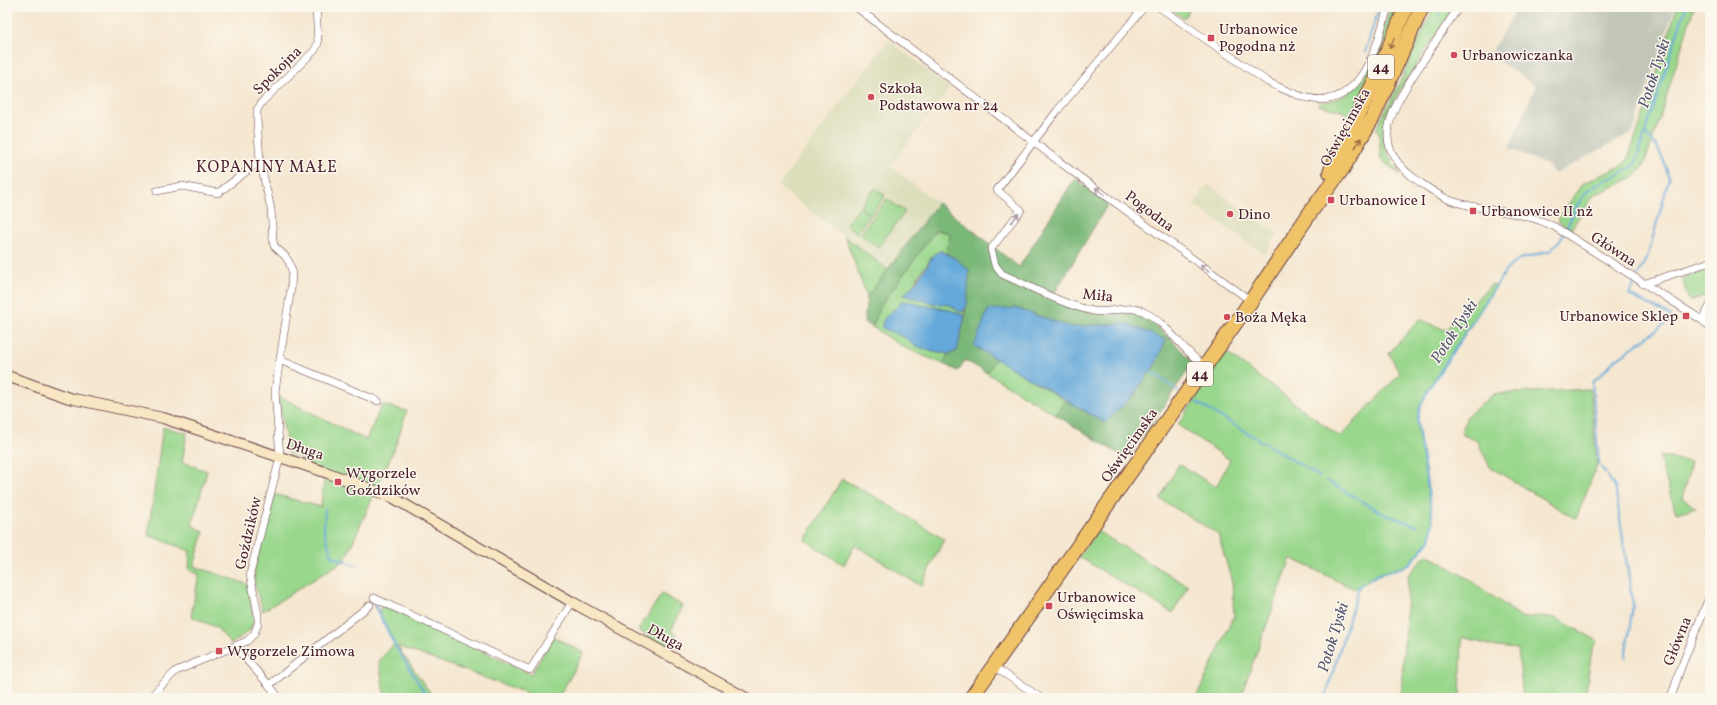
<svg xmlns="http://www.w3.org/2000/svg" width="1717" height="705" font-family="Vollkorn,serif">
<rect width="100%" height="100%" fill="#fbf7ec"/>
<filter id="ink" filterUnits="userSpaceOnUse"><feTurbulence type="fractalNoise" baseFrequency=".025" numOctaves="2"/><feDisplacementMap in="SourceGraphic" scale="8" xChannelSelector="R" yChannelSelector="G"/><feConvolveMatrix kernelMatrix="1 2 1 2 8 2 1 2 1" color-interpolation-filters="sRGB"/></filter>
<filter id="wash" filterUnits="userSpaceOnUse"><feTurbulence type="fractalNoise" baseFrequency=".012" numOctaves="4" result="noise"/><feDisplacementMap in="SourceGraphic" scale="16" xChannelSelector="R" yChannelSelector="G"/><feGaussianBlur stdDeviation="0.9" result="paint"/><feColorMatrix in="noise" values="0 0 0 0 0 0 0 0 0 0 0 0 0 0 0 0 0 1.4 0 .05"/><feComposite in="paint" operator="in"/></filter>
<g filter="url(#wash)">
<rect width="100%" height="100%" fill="#f5e7d0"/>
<!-- built -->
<g fill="#dddebc">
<path d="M888,40L950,88L890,166L938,203L888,270L778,186Z"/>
<path d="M1207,184L1278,234L1264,254L1194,205Z"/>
</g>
<!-- industrial -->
<path fill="#c2c6b9" d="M1516,7H1675L1633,132L1555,174L1547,165L1509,148L1536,86L1489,55L1511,19Z"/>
<!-- green -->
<g fill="#99d78c" stroke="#727b5c">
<path d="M1168,7H1186L1190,9L1184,19Z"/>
<path d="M1391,7H1400L1387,40L1351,116L1339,110L1318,105L1319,103C1355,99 1365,79 1376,48C1381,34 1386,21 1391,7Z"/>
<path d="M1431,7H1454L1400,90L1387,114L1383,133L1385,147L1391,161L1401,175L1381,160L1379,134L1376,129L1398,86L1431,13L1429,11Z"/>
<path d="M1677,7H1694L1654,136L1643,167L1634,177L1594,195L1571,229L1557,221L1582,184L1621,166L1627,161L1647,105Z"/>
<path d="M875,188L885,196L871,215L860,207Z"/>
<path d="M887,199L905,212L878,247L860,234Z"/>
<path d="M860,207L870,215L857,233L846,225Z"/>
<path d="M935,230L950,233L947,254L941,251L931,257L927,265L923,269L908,292L904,295L936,304L950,305L960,312L964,311L965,316C949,310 939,309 922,305C914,304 909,301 901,302L898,307L893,310L883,328L906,338L914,345L933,352L949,354L943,364L903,347L872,327L882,304Z"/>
<path d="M845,237L888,270L867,297Z"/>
<path d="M1710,269V295L1689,301L1682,278Z"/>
<path d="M1492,284L1496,286L1428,390L1420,407L1417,423L1433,521L1430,540L1409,565L1377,575L1354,589L1291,558L1240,698H1196L1234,616L1232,582L1218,534L1160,499L1179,464L1216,487L1230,460L1178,425L1226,352L1340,437L1400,374L1389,353L1420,319L1445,330Z"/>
<path d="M996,359L1065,400L1056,415L987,373Z"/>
<path d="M1590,389L1597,465L1576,519L1490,467L1477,441L1461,434L1467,416L1494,394Z"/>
<path d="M278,396L366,440L382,405L407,411L395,447L345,560L263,611L255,586L254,572L274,494L321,507L324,480L300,457L288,453Z"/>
<path d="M163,427L187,433L182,462L207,471L192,525L204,532L194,566L247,584L254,620L250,630L231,644L217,628L191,616L199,574L189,570L190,551L148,535Z"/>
<path d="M1659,456L1691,462L1682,498L1696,508L1676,513Z"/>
<path d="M842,479L877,498L944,539L921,586L855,545L844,565L805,540Z"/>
<path d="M1097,531L1188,586L1173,613L1079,557Z"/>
<path d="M1427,554L1467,578L1523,618L1540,616L1556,618L1598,641L1592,649L1585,698H1523L1518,649L1496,647L1462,637L1460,698H1401L1408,575Z"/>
<path d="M662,594L683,606L671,631L677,635L669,649L638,630Z"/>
<path d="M373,600L379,612L383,605L531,674L554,637L584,653L558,698H540L397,646L434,698H385L379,661L394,644L395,645Z"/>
</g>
<!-- forest -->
<path fill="#7ab878" stroke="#626c52" d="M1075,178L1108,204L1051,299L1099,315L1139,313L1154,324L1172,340L1193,363L1127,459L1056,415L1065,400L1105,423L1131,398L1155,365L1126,323L1071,327L1015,308L974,346L996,359L987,373L965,360L958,371L943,364L949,354L957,351L965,316L969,270L947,254L950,233L936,230L882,304L872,327L864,322L867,297L938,203L1019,267Z"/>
<!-- water -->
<g fill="#65a9da" stroke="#586482">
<path d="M941,251L956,259L969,270L967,305L964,311L960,312L950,305L936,304L903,295C913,289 920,275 927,266C932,258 931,254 941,251Z"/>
<path d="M908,301L921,305L950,310L965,316L957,351L949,354L933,352L914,345L906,338L882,328C881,315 895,312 901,302Z"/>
<path d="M1015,308L1071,327L1126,323L1166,340L1155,365L1131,398L1105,423L974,346L988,310Z"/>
</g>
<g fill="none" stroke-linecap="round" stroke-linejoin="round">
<!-- stream -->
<g stroke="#65a9da" stroke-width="2">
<path d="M1439,16L1444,7"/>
<path d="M1365,53L1379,7"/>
<path d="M1565,230C1572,218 1578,199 1589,190C1602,178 1623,177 1635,164L1686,7"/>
<path d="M1638,275L1648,255L1669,179L1664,161L1657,147L1646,134"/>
<path d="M1150,371L1178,391"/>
<path d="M1196,402L1319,476"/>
<path d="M1327,481L1384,514L1417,526"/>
<path d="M325,509L324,531L332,556L358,566"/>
<path d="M374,603L394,644L428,698"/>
<path d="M1625,658L1633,605L1615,487L1599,464L1592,383L1615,360L1668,322L1670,315L1629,295L1636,281"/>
<path d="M1325,698L1359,586L1377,575L1409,565L1430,540L1433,521L1417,422L1420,407L1428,390L1507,269L1520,259L1550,251L1558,243L1563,234"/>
</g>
</g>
</g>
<g filter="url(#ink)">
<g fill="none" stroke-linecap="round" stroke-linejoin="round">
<!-- street casing -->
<g stroke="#643d44" stroke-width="8">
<g id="street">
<path d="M856,7L1077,175L1251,301"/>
<path d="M1144,7L1057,111L997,190L1021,210L991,249L995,265L1002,274C1032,287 1061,304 1093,311C1109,314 1129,304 1144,312C1169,324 1182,351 1205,366"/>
<path d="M1159,7L1268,82C1281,88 1294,95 1308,98C1362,111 1377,44 1388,7"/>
<path d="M1459,7C1444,28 1431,49 1417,70C1389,114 1367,147 1421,183C1431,190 1441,197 1452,201C1486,212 1523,210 1555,227L1702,320L1710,327"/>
<path d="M157,191L182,186L218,193L260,161"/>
<path d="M1643,284L1710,262"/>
<path d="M1702,320L1710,306"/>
<path d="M280,360L378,401"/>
<path d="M374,598L530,670L572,602"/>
<path d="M235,647L269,685L370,605"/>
<path d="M993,666L1041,698"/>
<path d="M269,685L279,698"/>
<path d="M149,698L176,671L247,641L254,634L258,624V614L250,574L280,457L275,391L291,288L292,271L289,262L285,256L274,246L273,240L271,209L260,161L257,120V110L262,102L315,50L318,43L316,7"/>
<path d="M1671,698L1680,670L1710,595"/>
</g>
</g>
<!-- secondary casing -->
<g stroke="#643d44" stroke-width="12">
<path id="secondary" d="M7,376L69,398L163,418L328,473L392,497L572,602L746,698"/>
</g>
<!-- highway casing -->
<g stroke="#643d44" stroke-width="16">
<g id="highway">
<path d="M1330,172L1378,74L1406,7"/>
<path d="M971,698L1251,301L1312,210L1343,168L1373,117L1422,7"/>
</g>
</g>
<!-- street -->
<use href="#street" stroke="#fff" stroke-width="7"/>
<!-- secondary -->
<use href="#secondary" stroke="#f9e7c3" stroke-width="10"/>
<!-- highway -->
<use href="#highway" stroke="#f0c369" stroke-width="14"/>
</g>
<!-- one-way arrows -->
<defs><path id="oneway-shaft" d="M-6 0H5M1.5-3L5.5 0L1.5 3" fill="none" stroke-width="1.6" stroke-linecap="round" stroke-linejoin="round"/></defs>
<g stroke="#956947">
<use href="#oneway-shaft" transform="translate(1392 43) rotate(113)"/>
<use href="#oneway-shaft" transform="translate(1358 143) rotate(-59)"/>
</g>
<g stroke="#ae9aa0">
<use href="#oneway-shaft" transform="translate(1100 191) rotate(-144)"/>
<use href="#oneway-shaft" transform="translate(1015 218) rotate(-52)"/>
<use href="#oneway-shaft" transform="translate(1205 268) rotate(-145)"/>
</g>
</g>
<!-- markers -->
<g fill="#d1495b" stroke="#fbf7ec" stroke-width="1.5">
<rect x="1207" y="34" width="8" height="8" rx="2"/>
<circle cx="1454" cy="55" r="4"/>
<circle cx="871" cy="97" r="4"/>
<rect x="1327" y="196" width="8" height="8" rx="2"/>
<rect x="1469" y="207" width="8" height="8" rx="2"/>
<circle cx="1230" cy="214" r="4"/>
<rect x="1682" y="312" width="8" height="8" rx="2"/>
<circle cx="1227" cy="317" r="4"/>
<rect x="334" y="478" width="8" height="8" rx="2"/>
<rect x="1045" y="602" width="8" height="8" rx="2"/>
<rect x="215" y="647" width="8" height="8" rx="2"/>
</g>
<g text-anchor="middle" stroke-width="3" stroke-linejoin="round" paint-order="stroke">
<!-- shield labels -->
<g fill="#fbf7ec" stroke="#7f6065" stroke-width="1">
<rect x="1368" y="55" width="26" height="24" rx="3"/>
<rect x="1187" y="362" width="26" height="24" rx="3"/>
</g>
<g font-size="14" font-weight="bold" fill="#4a1f2b">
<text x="1381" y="72">44</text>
<text x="1200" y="379">44</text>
</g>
<!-- poi labels -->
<g font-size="15" fill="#4a1f2b" stroke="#fbf7ec" text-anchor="start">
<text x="1219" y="34">Urbanowice<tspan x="1219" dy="17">Pogodna nż</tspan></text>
<text x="1462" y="60">Urbanowiczanka</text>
<text x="879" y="93">Szkoła<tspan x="879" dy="17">Podstawowa nr 24</tspan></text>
<text x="1339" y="205">Urbanowice I</text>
<text x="1481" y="216">Urbanowice II nż</text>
<text x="1238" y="219">Dino</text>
<text x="1678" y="321" text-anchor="end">Urbanowice Sklep</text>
<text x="1235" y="322">Boża Męka</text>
<text x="346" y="478">Wygorzele<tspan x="346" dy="17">Goździków</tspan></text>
<text x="1057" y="602">Urbanowice<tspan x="1057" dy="17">Oświęcimska</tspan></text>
<text x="227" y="656">Wygorzele Zimowa</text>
</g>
<!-- street labels -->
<g font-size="15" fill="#4a1f2b" stroke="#fbf7ec">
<text transform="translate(277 70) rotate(-45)" y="5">Spokojna</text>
<text transform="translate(1345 127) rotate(-61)" y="5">Oświęcimska</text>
<text transform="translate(1150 211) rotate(37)" y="5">Pogodna</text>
<text transform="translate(1614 249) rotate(33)" y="5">Główna</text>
<text transform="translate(1098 295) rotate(6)" y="5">Miła</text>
<text transform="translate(1129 445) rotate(-55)" y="5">Oświęcimska</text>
<text transform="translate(305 449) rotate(18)" y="5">Długa</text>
<text transform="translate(248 533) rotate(-77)" y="5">Goździków</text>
<text transform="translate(666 637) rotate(29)" y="5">Długa</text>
<text transform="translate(1677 641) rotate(-68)" y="5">Główna</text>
</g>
<!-- water labels -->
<g font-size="16" font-style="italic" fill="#555671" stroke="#fbf7ec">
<text transform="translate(1653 73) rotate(-72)" y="6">Potok Tyski</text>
<text transform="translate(1453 331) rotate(-57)" y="6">Potok Tyski</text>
<text transform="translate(1332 637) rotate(-73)" y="6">Potok Tyski</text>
</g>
<!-- neighbourhood labels -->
<g font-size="16" letter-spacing="1" fill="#4a1f2b" stroke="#fbf7ec">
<text x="267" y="172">KOPANINY MAŁE</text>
</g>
</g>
<!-- margin -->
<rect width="1717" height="705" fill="none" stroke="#fbf7ec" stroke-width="24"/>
</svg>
